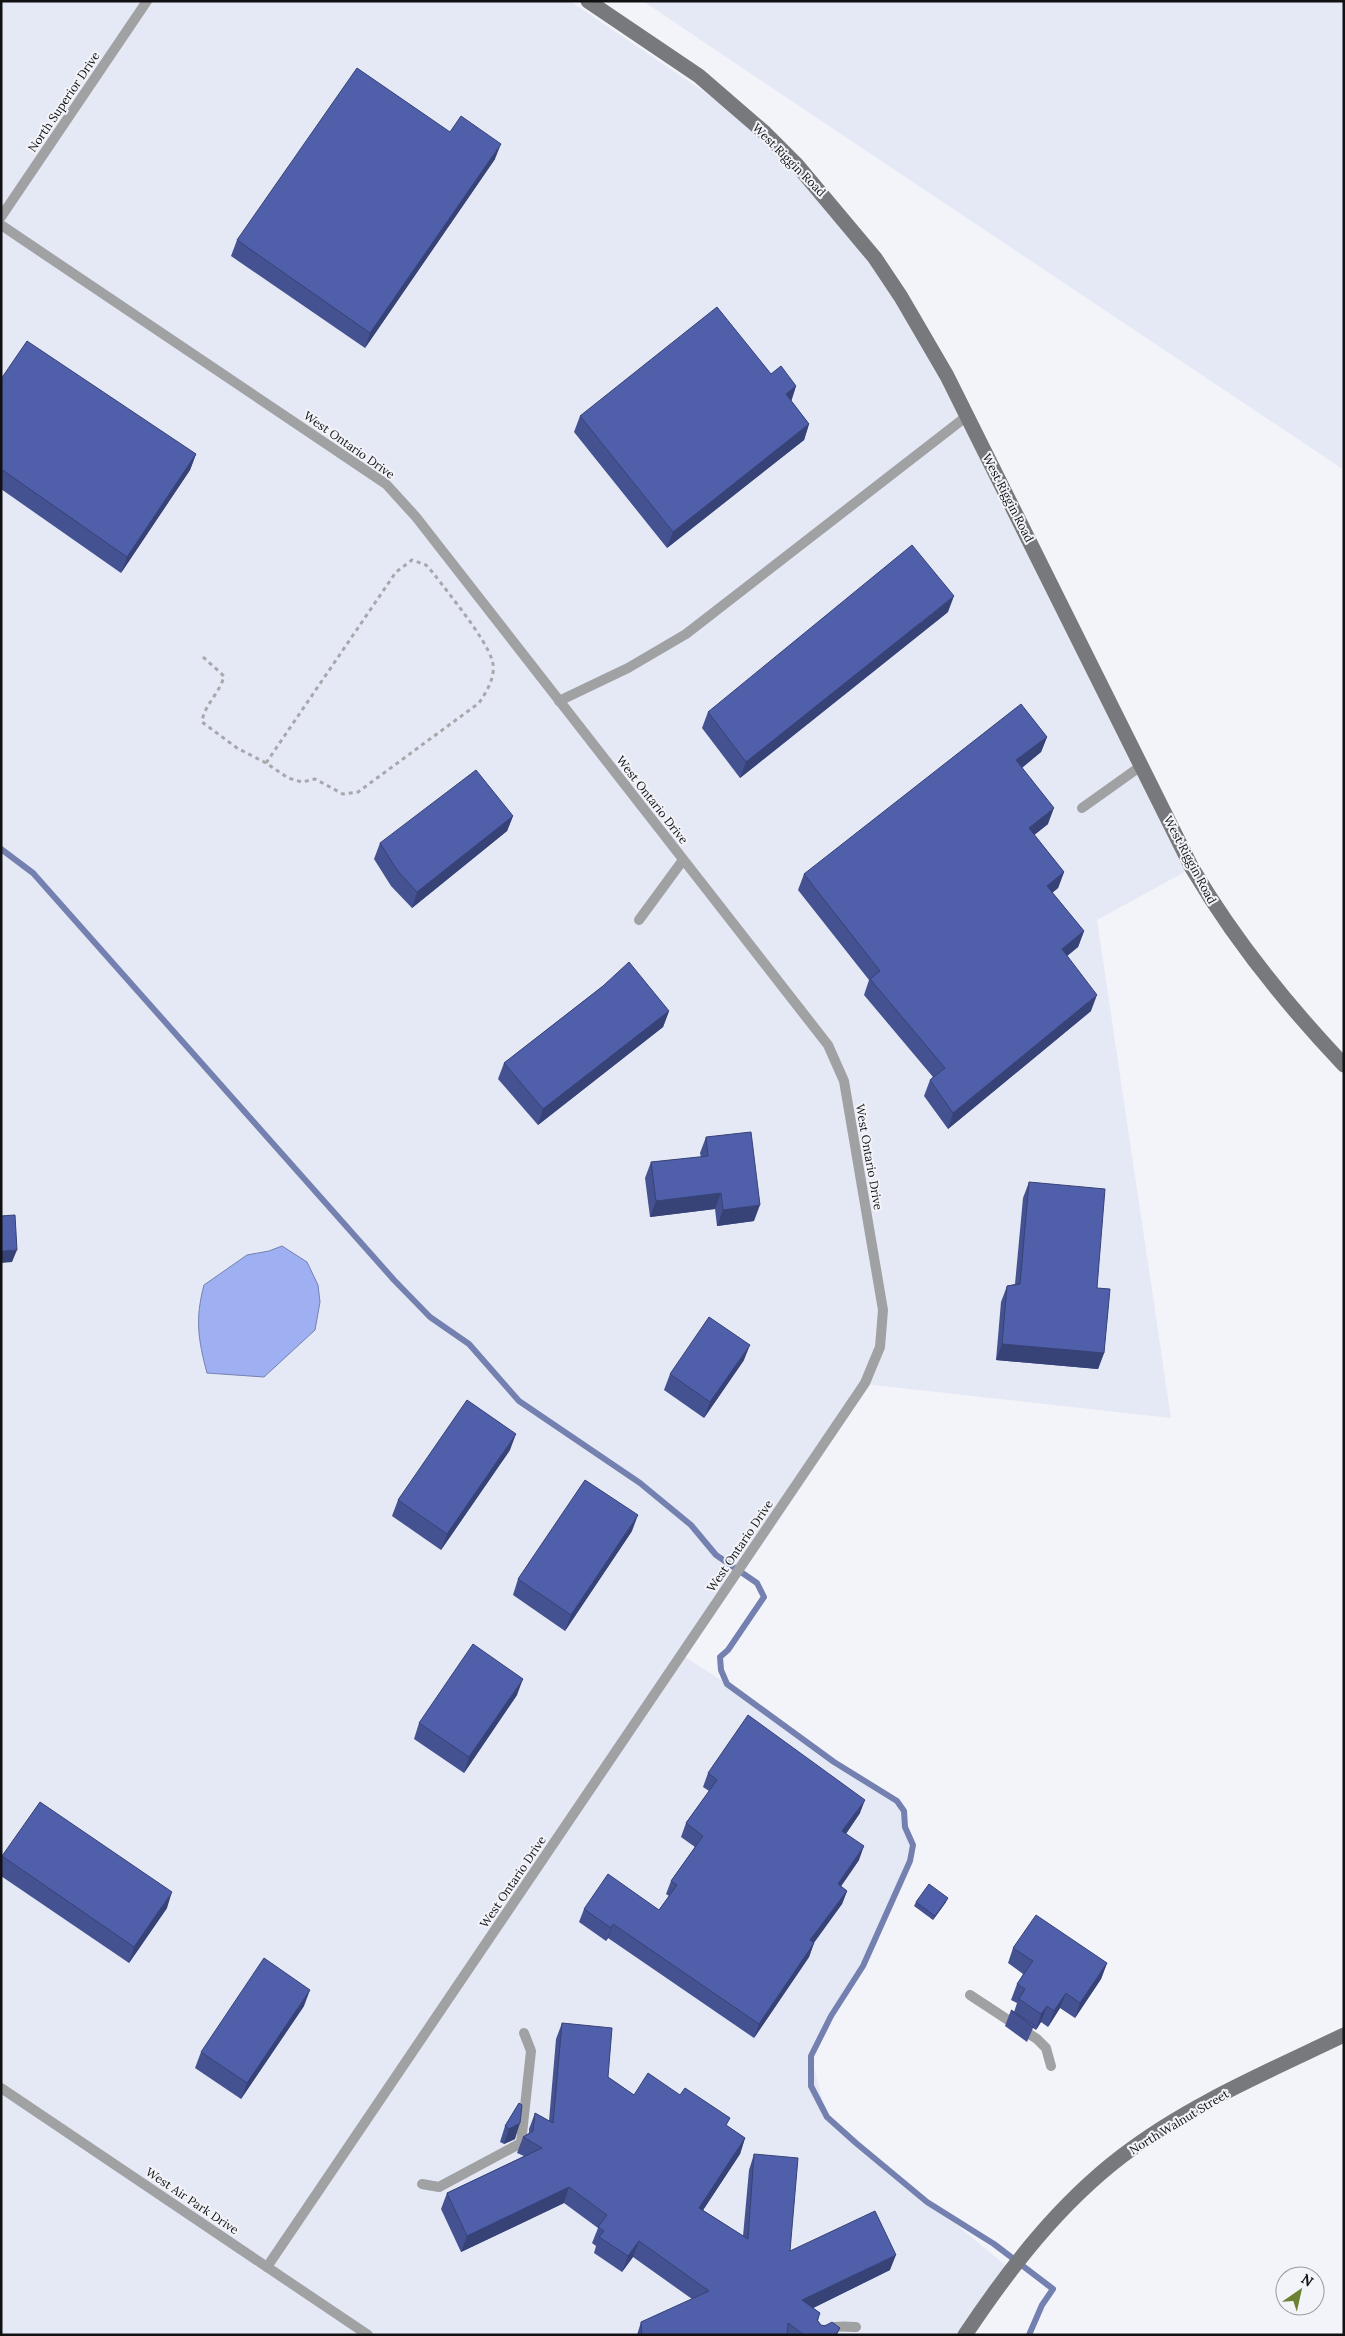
<svg xmlns="http://www.w3.org/2000/svg" width="1345" height="2336" font-family="Lora,serif">
<rect width="100%" height="100%" fill="#f3f4fa"/>
<!-- built -->
<g fill="#e5e9f5">
<path d="M1,1H570L765,133L901,297L1192,868L1097,920L1171,1418L865,1384L682,1655L727,1684L834,1762L897,1801L913,1845L863,1966L831,2016L811,2056L827,2117L1011,2270L968,2335H1Z"/>
<path d="M643,1H1344V470L811,114Z"/>
</g>
<!-- water -->
<path fill="#9fb0f2" stroke="#7480af" d="M282,1246L307,1262L318,1285L320,1302L315,1330L264,1377L207,1373C198,1339 195,1319 204,1285L247,1255L269,1251Z"/>
<g fill="none" stroke-linecap="round" stroke-linejoin="round">
<!-- stream -->
<path stroke="#7480af" stroke-width="6" d="M1,849L33,873L394,1280L430,1317L469,1344L519,1401L640,1483L691,1525L716,1555L757,1583L764,1597L728,1650L720,1657L721,1670L727,1684L834,1762L897,1801L904,1811L905,1827L913,1845L910,1861L863,1966L831,2016L811,2056V2086L827,2117L856,2143L927,2202L994,2244L1053,2289L1042,2305L1029,2335"/>
<!-- path -->
<path stroke="#a7a7ac" stroke-width="3" stroke-dasharray="4 4" stroke-linecap="butt" d="M203,657L224,676C220,693 204,705 202,722L237,748L266,763L288,778L302,782L315,779L343,794L358,792L479,703C487,691 497,675 492,660C486,639 449,594 434,574L426,565L412,560L396,572L266,763"/>
<!-- lane -->
<g stroke="#a0a1a3" stroke-width="10">
<path d="M1,217L147,1"/>
<path d="M1,225L386,484L416,517L828,1045L844,1081L883,1310L880,1347L865,1383L267,2267"/>
<path d="M559,701L628,668L686,634L967,416"/>
<path d="M1082,808L1141,766"/>
<path d="M639,920L683,860"/>
<path d="M970,1995L1037,2039L1046,2048L1051,2066"/>
<path d="M1,2088L368,2335"/>
<path d="M422,2184L439,2187L521,2143L531,2051L524,2033"/>
<path d="M818,2335C829,2325 841,2326 856,2327"/>
</g>
<!-- secondary -->
<g stroke="#78797c" stroke-width="15">
<path d="M588,1L699,76L765,133L797,165L875,258L901,297L947,376L1192,868C1235,941 1286,1004 1344,1065"/>
<path d="M965,2335C1009,2269 1058,2205 1122,2156C1188,2105 1269,2071 1344,2035"/>
</g>
</g>
<!-- wall -->
<g fill="#445292">
<path d="M450,132L495,159L365,348L231,256L237,240Z"/>
<path d="M771,374L796,386L791,401L809,424L804,440L667,548L574,432L580,416Z"/>
<path d="M1,379L196,454L190,470L121,573L1,489Z"/>
<path d="M948,612L740,778L702,728L708,712Z"/>
<path d="M1047,737L1041,752L1022,768L1048,824L1034,835L1064,872L1058,888L1052,893L1084,931L1078,947L1067,956L1091,1011L948,1129L924,1096L930,1080L933,1077L864,995L869,980L798,890L804,874Z"/>
<path d="M513,816L507,831L412,908L391,886L374,859L380,843Z"/>
<path d="M603,986L669,1011L663,1027L538,1125L498,1079L504,1063Z"/>
<path d="M706,1137L754,1221L717,1226L715,1209L650,1217L645,1178L651,1162L701,1157L700,1153Z"/>
<path d="M1029,1182L1097,1288L1104,1353L1098,1369L996,1360L1001,1302L1007,1286L1015,1284L1023,1198Z"/>
<path d="M744,1360L704,1418L664,1390L670,1374Z"/>
<path d="M510,1450L441,1550L392,1516L398,1500Z"/>
<path d="M632,1531L565,1631L513,1595L518,1579Z"/>
<path d="M517,1695L464,1773L414,1739L419,1723Z"/>
<path d="M708,1773L860,1813L846,1834L859,1860L841,1886L847,1891L842,1904L814,1943L809,1957L754,2038L608,1938L606,1941L579,1922L584,1909L659,1910L669,1896L666,1894L671,1881L695,1847L681,1837L686,1823L709,1791L703,1787Z"/>
<path d="M2,1856L167,1908L129,1963L1,1876Z"/>
<path d="M916,1902H946L933,1920L914,1906Z"/>
<path d="M1013,1948L1107,1963L1101,1979L1075,2018L1060,2008L1048,2027L1041,2022L1036,2030L1033,2028L1027,2042L1005,2026L1011,2010L1014,2012L1017,2003L1011,2000L1017,1984L1023,1974L1008,1963Z"/>
<path d="M304,2006L241,2099L195,2068L201,2052Z"/>
<path d="M562,2023L608,2077L634,2095L727,2126L745,2138L740,2154L703,2210L743,2236L749,2170L754,2154L790,2251L890,2270L813,2308L820,2313L818,2321L821,2325L840,2328L837,2335H637L641,2322L692,2299L633,2257L622,2272L594,2253L596,2246L592,2243L598,2228L564,2203L461,2252L441,2209L447,2193L524,2156L517,2153L523,2137L529,2133V2129L535,2113L549,2121L556,2039Z"/>
<path d="M519,2103L515,2139L504,2144L500,2142L505,2126Z"/>
</g>
<!-- shaded-wall -->
<g fill="#374277">
<path d="M501,144L495,159L365,348L370,333Z"/>
<path d="M796,386L791,402L786,394Z"/>
<path d="M809,424L804,440L667,548L673,532Z"/>
<path d="M196,454L190,470L121,573L127,557Z"/>
<path d="M954,596L948,612L740,778L746,762Z"/>
<path d="M1047,737L1041,752L1011,776L1016,760Z"/>
<path d="M1054,808L1048,824L1023,844L1029,828Z"/>
<path d="M513,816L507,831L412,908L417,892Z"/>
<path d="M1064,872L1058,888L1041,902L1047,886Z"/>
<path d="M1084,931L1078,947L1056,965L1062,949Z"/>
<path d="M1097,995L1091,1011L948,1129L953,1113Z"/>
<path d="M669,1011L663,1027L538,1125L543,1109Z"/>
<path d="M721,1193L715,1209L650,1217L656,1201Z"/>
<path d="M760,1205L754,1221L717,1226L723,1210Z"/>
<path d="M17,1250L12,1262L1,1263V1251Z"/>
<path d="M1002,1344L1104,1353L1098,1369L996,1360Z"/>
<path d="M750,1345L744,1360L704,1418L710,1402Z"/>
<path d="M516,1434L510,1450L441,1550L447,1534Z"/>
<path d="M638,1515L632,1531L565,1631L571,1615Z"/>
<path d="M523,1679L517,1695L464,1773L469,1757Z"/>
<path d="M865,1800L860,1813L838,1845L842,1831Z"/>
<path d="M864,1846L859,1860L833,1898L838,1884Z"/>
<path d="M847,1891L842,1904L805,1954L810,1940Z"/>
<path d="M172,1892L167,1908L129,1963L134,1947Z"/>
<path d="M948,1898L946,1902L933,1920L935,1916Z"/>
<path d="M613,1924L608,1938L606,1941L611,1928Z"/>
<path d="M814,1943L809,1957L754,2038L759,2024Z"/>
<path d="M1107,1963L1101,1979L1075,2018L1080,2003Z"/>
<path d="M310,1990L304,2006L241,2099L247,2083Z"/>
<path d="M1066,1993L1060,2008L1048,2027L1054,2011Z"/>
<path d="M1047,2006L1041,2022L1036,2030L1041,2014Z"/>
<path d="M520,2123L515,2139L504,2144L509,2129Z"/>
<path d="M745,2138L740,2154L694,2224L699,2208Z"/>
<path d="M569,2187L564,2203L461,2252L467,2236Z"/>
<path d="M639,2241L633,2257L622,2272L628,2256Z"/>
<path d="M896,2255L890,2270L797,2316L802,2300Z"/>
</g>
<!-- building -->
<g fill="#4f5faa" stroke="#374277">
<path d="M357,68L450,132L461,116L501,144L370,333L237,240Z"/>
<path d="M717,307L771,374L781,366L796,386L786,394L809,424L673,532L580,416Z"/>
<path d="M27,341L196,454L127,557L1,469V379Z"/>
<path d="M912,545L954,596L746,762L708,712Z"/>
<path d="M1021,704L1047,737L1016,760L1054,808L1029,828L1064,872L1047,886L1084,931L1062,949L1097,995L953,1113L930,1080L945,1068L870,979L880,971L804,874Z"/>
<path d="M476,770L513,816L417,892L397,870L380,843Z"/>
<path d="M629,962L669,1011L543,1109L504,1063L603,986Z"/>
<path d="M751,1132L760,1205L723,1210L721,1193L656,1201L651,1162L708,1156L706,1137Z"/>
<path d="M1029,1182L1105,1189L1097,1288L1110,1289L1104,1353L1002,1344L1007,1286L1020,1284Z"/>
<path d="M15,1215L17,1250L1,1251V1216Z"/>
<path d="M709,1317L750,1345L710,1402L670,1374Z"/>
<path d="M467,1400L516,1434L447,1534L398,1500Z"/>
<path d="M585,1480L638,1515L571,1615L518,1579Z"/>
<path d="M473,1644L523,1679L469,1757L419,1723Z"/>
<path d="M748,1715L865,1800L842,1831L864,1846L838,1884L847,1891L810,1940L814,1943L759,2024L613,1924L611,1928L584,1909L608,1874L659,1910L677,1885L671,1881L703,1836L686,1823L717,1780L708,1773Z"/>
<path d="M40,1802L172,1892L134,1947L2,1856Z"/>
<path d="M929,1884L948,1898L935,1916L916,1902Z"/>
<path d="M1036,1915L1107,1963L1080,2003L1066,1993L1054,2011L1047,2006L1041,2014L1019,1999L1025,1989L1017,1984L1033,1961L1013,1948Z"/>
<path d="M264,1958L310,1990L247,2083L201,2052Z"/>
<path d="M1011,2010L1034,2025L1033,2027Z"/>
<path d="M562,2023L612,2028L608,2077L634,2095L648,2073L680,2095L685,2088L730,2118L726,2125L745,2138L699,2208L748,2239L754,2154L798,2158L790,2251L875,2211L896,2255L802,2300L820,2313L817,2320L821,2325L825,2326L832,2322L840,2328L835,2335H804L788,2323L787,2335H642L641,2322L709,2291L639,2241L628,2256L599,2237L604,2231L598,2227L607,2215L569,2187L467,2236L447,2193L542,2148L523,2137L533,2131L535,2113L553,2123Z"/>
<path d="M519,2103L522,2105L520,2123L509,2129L505,2126Z"/>
</g>
<g text-anchor="middle" stroke-width="4" stroke-linejoin="round" paint-order="stroke">
<!-- street labels -->
<g font-size="12" fill="#111113" stroke="#f3f4fa">
<text transform="translate(64 102) rotate(-56)" y="4">North Superior Drive</text>
<text transform="translate(789 160) rotate(45)" y="4">West Riggin Road</text>
<text transform="translate(349 445) rotate(35)" y="4">West Ontario Drive</text>
<text transform="translate(1008 498) rotate(63)" y="4">West Riggin Road</text>
<text transform="translate(652 800) rotate(52)" y="4">West Ontario Drive</text>
<text transform="translate(1190 860) rotate(62)" y="4">West Riggin Road</text>
<text transform="translate(869 1157) rotate(80)" y="4">West Ontario Drive</text>
<text transform="translate(740 1546) rotate(-56)" y="4">West Ontario Drive</text>
<text transform="translate(513 1882) rotate(-56)" y="4">West Ontario Drive</text>
<text transform="translate(1179 2122) rotate(-31)" y="4">North Walnut Street</text>
<text transform="translate(192 2201) rotate(34)" y="4">West Air Park Drive</text>
</g>
</g>
<!-- border -->
<rect width="1345" height="2336" fill="none" stroke="#111113" stroke-width="5"/>
<!-- north arrow -->
<g transform="translate(1300 2291) rotate(34)"><circle r="24" fill="#f3f4fa" stroke="#99999e"/>
<path d="M0-4L9 19L0 12L-9 19Z" fill="#6c8132"/>
<text y="-8" font-size="14" font-weight="bold" text-anchor="middle" fill="#111113">N</text>
</g>
</svg>
